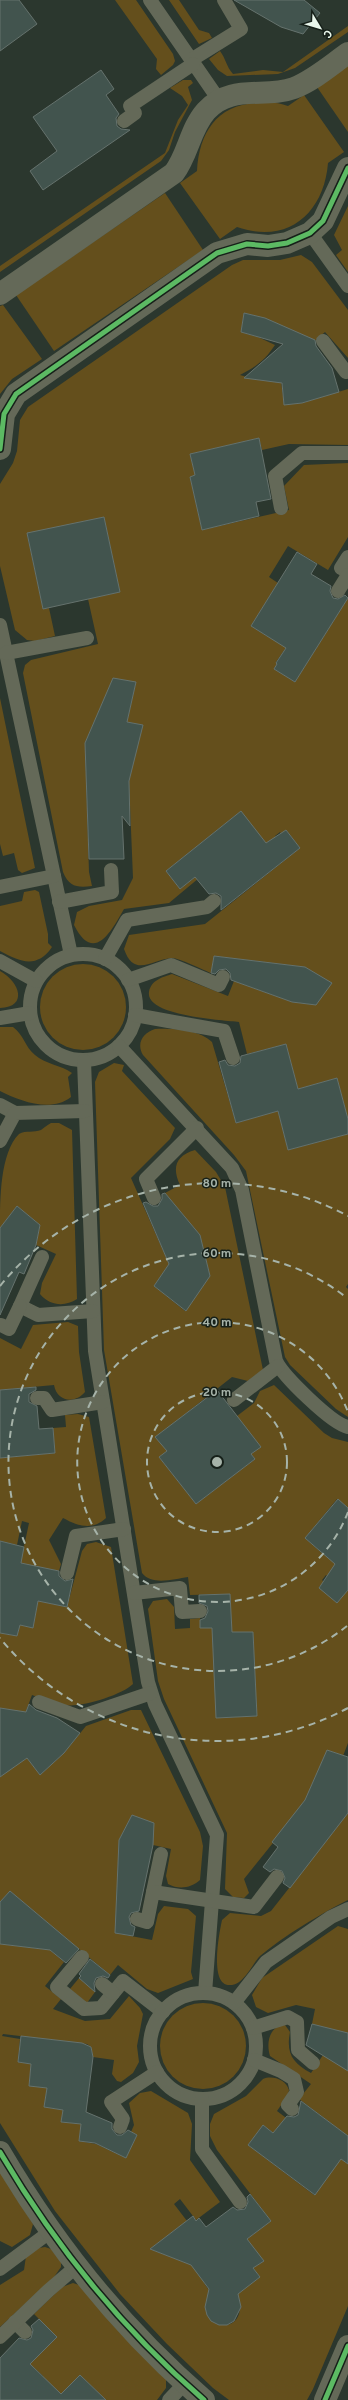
<svg xmlns="http://www.w3.org/2000/svg" width="348" height="2400" font-family="Overpass,sans-serif">
<rect width="100%" height="100%" fill="#2b372e"/>
<!-- green -->
<g fill="#644f1c">
<path d="M115,0H136L173,54L175,61L173,65L161,75L156,69L157,59Z"/>
<path d="M169,0H179L199,30L209,33L212,38L199,44Z"/>
<path d="M348,26V32L295,68L278,74L227,76L218,70L209,59L220,51C226,59 226,66 233,74L263,70L283,72Z"/>
<path d="M348,65V132L317,87Z"/>
<path d="M183,80H191L193,83L188,87L192,100L175,132L169,150L161,161L0,272V266L165,153L178,120L188,105L182,96L170,88Z"/>
<path d="M304,95L344,152L328,163C324,213 288,245 237,227L220,239L180,183L197,171C199,133 217,104 258,103C269,102 278,102 288,106Z"/>
<path d="M165,193L203,250L54,351L16,295Z"/>
<path d="M348,206V272L336,255L342,250L334,235Z"/>
<path d="M301,255L312,262L348,310V358L325,332L309,346C287,329 273,320 244,313L241,332L258,337L275,345C265,360 256,367 240,375L254,379L281,381L284,404L302,403L348,389V445L289,444L262,450L259,438L190,454L195,475L190,477L202,530L289,510L284,486L304,465L348,463V537L328,570L288,546L269,577L278,583L251,626L270,638L282,619L299,629L276,662L277,664L274,669L295,682L348,598V1119L337,1078L298,1089L286,1044L247,1054L239,1022C222,1020 145,1016 149,992C151,980 163,977 172,974L228,996L234,981L292,1002L316,1005L331,983L305,967L214,956L211,973C203,970 178,957 171,958C152,960 134,978 124,949L129,935L205,924L300,848L286,830L281,834L280,832L275,836L276,838L249,858L241,811L166,871L180,889L212,864L205,873L169,903L124,909C112,930 94,965 74,925L77,912L89,906L122,900L133,878L129,781L142,725L127,722L136,682L113,679L85,743L89,872L92,886C78,888 69,887 63,872L23,673L25,665L31,660L98,644L88,599L120,592L104,517L27,534L43,609L49,608L55,636L35,641L27,640L15,630L0,566V484L13,463L17,451L20,420L28,407L232,265L243,260H280Z"/>
<path d="M3,305L42,359L12,379L0,394V306Z"/>
<path d="M0,698L35,868L22,873L18,870L14,853L3,856L0,844Z"/>
<path d="M35,890L39,892L48,934V943L52,947C37,969 20,962 0,951V906L22,901L24,892Z"/>
<circle cx="83" cy="1007" r="43"/>
<path d="M0,971C20,982 28,1007 0,1008Z"/>
<path d="M0,1027H13C24,1035 25,1047 35,1055C45,1064 61,1065 72,1073L68,1077L71,1097C51,1113 20,1101 0,1091Z"/>
<path d="M155,1029C172,1028 200,1030 212,1042L236,1123L278,1111L288,1150L348,1134V1284L346,1287L348,1289V1417L336,1409L290,1365L285,1357L246,1171L234,1155L143,1055C136,1043 143,1033 155,1029Z"/>
<path d="M114,1063L124,1065L122,1071L175,1128L170,1139L131,1178L169,1264L154,1286L185,1311L210,1276L200,1235L165,1193L180,1185C172,1168 175,1156 195,1150L216,1172L225,1187L263,1370L248,1381L232,1377L156,1437L167,1451L159,1457L196,1504L255,1459L251,1454L260,1447L237,1416L254,1403L260,1391L274,1385L324,1433L332,1438L348,1442V1508L337,1499L305,1538L323,1554L336,1538L348,1548L328,1577L326,1575L322,1580L324,1582L319,1587L337,1603L348,1590V1743L343,1756L244,1879L249,1893L244,1898L233,1897L225,1889L227,1833L164,1699L158,1681L148,1609L153,1601L167,1599L174,1607L175,1629L190,1628V1619L200,1618L201,1628H212L217,1718L257,1716L253,1632L230,1633V1594L190,1595L188,1577C174,1579 152,1586 142,1573L104,1350L95,1082L99,1072Z"/>
<path d="M51,1123H59L72,1130L77,1299C65,1307 50,1306 40,1294L42,1283L56,1254L36,1245L40,1225L17,1206L0,1228C0,1199 0,1153 19,1134C26,1130 34,1133 41,1130C44,1128 47,1125 51,1123Z"/>
<path d="M68,1322L78,1326L79,1352L85,1392C75,1404 57,1402 54,1385L0,1390V1338L21,1349L33,1325Z"/>
<path d="M78,1414L89,1417L106,1518C92,1531 78,1526 63,1518L49,1540L61,1564L59,1571L49,1569L11,1587L22,1556L29,1523L22,1521L17,1545L0,1541V1458L55,1453L53,1428L66,1427L65,1415Z"/>
<path d="M96,1542L111,1547L133,1684C122,1695 80,1708 65,1705C54,1704 43,1699 32,1695L25,1714L0,1708V1633L17,1636L20,1625L33,1628L38,1601L67,1607L82,1551L87,1544Z"/>
<path d="M131,1710H141L200,1832L203,1846L200,1880C191,1888 179,1890 168,1884L166,1876L171,1849L153,1845L132,1815L119,1840L115,1933L152,1940L158,1914L164,1906L188,1909L196,1916L191,1972L193,1979L158,1993L147,1989L118,1965L110,1975L10,1891L0,1902V1774L27,1758L40,1775L64,1753L86,1726Z"/>
<path d="M348,1813V1900C322,1913 282,1937 260,1956C252,1964 244,1985 230,1985C209,1986 219,1934 222,1920L230,1913L261,1916L271,1911Z"/>
<path d="M338,1926L348,1929V2033L312,2024L315,2009L296,2005L268,2013L256,2007L252,1995L262,1978Z"/>
<path d="M0,1944L50,1950L64,1962L45,1986L61,1999L53,2009L85,2021L110,2019L129,1996L140,2008L143,2014L137,2046L139,2062L133,2073L121,2082L117,2081L112,2074L114,2060L93,2057L91,2047L87,2044L3,2034L2,2036L20,2039L18,2062L31,2064L29,2085L47,2088L44,2107L63,2110L61,2122L81,2124L79,2141L96,2144L126,2158L137,2135L131,2132L134,2125L129,2103L140,2093L151,2091L188,2113L192,2124L190,2160L220,2202L196,2220L180,2199L174,2204L187,2221L150,2249L215,2274L204,2283L211,2293C200,2307 207,2326 226,2325C241,2324 243,2304 236,2295L260,2277L253,2268L263,2261L247,2239L271,2221L217,2150L210,2136V2124L214,2114L246,2096L263,2079C273,2075 286,2080 289,2090L288,2095L277,2111L302,2130L291,2146L263,2125L248,2145L314,2195L329,2175V2150L348,2164V2306L313,2389L307,2400H229L213,2388L167,2344L120,2294L55,2211L0,2123Z"/>
<path d="M79,1978L95,1992L87,2003L70,1989Z"/>
<circle cx="203" cy="2046" r="43"/>
<path d="M285,2025L290,2032C286,2053 292,2063 311,2073L323,2055L348,2067V2136L299,2099L311,2084L270,2056C266,2043 269,2026 285,2025Z"/>
<path d="M0,2171L33,2224L30,2235L12,2247L0,2241Z"/>
<path d="M45,2247L51,2249L61,2262V2267L54,2277L0,2327V2285L24,2270L26,2256L39,2248Z"/>
<path d="M73,2283L79,2285L166,2379V2388L157,2400H106L80,2375L56,2400H19L43,2376L30,2364L57,2337L34,2314L62,2287Z"/>
</g>
<!-- building -->
<g fill="#42544e" stroke="#65726d">
<path d="M0,0H19L37,24L0,51Z"/>
<path d="M234,0H304L320,13L303,34L281,27Z"/>
<path d="M101,70L114,89L106,95L119,114L116,118L117,126L121,129L130,130L43,190L30,171L57,151L33,117Z"/>
<path d="M244,313L265,318L315,340L316,346L332,368L339,392L302,403L284,405L282,383L244,378L283,344L241,332Z"/>
<path d="M259,438L271,499L256,502L259,516L202,530L190,477L195,475L190,454Z"/>
<path d="M104,517L120,592L43,609L27,533Z"/>
<path d="M297,552L317,564L311,574L331,586L330,591L333,598L338,599L345,595L348,598L295,682L274,669L277,664L276,663L286,648L251,626Z"/>
<path d="M113,678L136,682L127,722L143,725L129,781L130,826L122,816L124,859H89L85,743Z"/>
<path d="M241,811L266,843L286,830L300,848L221,910V896L216,893L209,894L195,877L180,889L166,871Z"/>
<path d="M214,956L305,967L332,983L316,1005L292,1002L231,980L230,973L226,969L219,970L215,974L211,973Z"/>
<path d="M286,1044L298,1089L337,1078L348,1119V1134L288,1150L278,1111L236,1123L219,1062L225,1060L228,1065L235,1066L240,1063L241,1056Z"/>
<path d="M165,1193L200,1235L210,1276L186,1311L154,1286L169,1264L143,1203L146,1202L153,1206H158L162,1199V1194Z"/>
<path d="M17,1206L40,1225L36,1245L24,1274L19,1272L0,1315V1228Z"/>
<path d="M36,1387V1390L29,1394V1402L37,1406L39,1429L53,1428L55,1453L0,1458V1390Z"/>
<path d="M217,1390L261,1447L251,1454L255,1459L196,1504L159,1457L167,1451L155,1437Z"/>
<path d="M338,1499L348,1508V1590L337,1603L319,1588L335,1564L305,1538Z"/>
<path d="M0,1541L24,1547L21,1563L59,1571V1576L65,1581L73,1579L67,1607L38,1601L33,1628L20,1625L17,1636L0,1633Z"/>
<path d="M230,1594L232,1632H253L257,1716L216,1718L212,1628H200V1620L205,1618L208,1611L207,1606L199,1603V1595Z"/>
<path d="M29,1704L36,1710L57,1718L80,1733L64,1753L40,1775L27,1758L0,1777V1708L26,1712Z"/>
<path d="M327,1750L348,1757V1813L290,1888L283,1883L285,1878L282,1871L274,1869L270,1872L263,1867L278,1847L272,1842L305,1800Z"/>
<path d="M132,1815L154,1823L153,1845L139,1911L131,1913L129,1917L131,1925L135,1927L133,1936L115,1933L119,1840Z"/>
<path d="M10,1891L79,1949L66,1963L50,1950L0,1944V1902Z"/>
<path d="M90,1959L110,1975L108,1978L103,1976L96,1978L94,1983L95,1992L79,1978L81,1976L79,1974Z"/>
<path d="M312,2024L348,2033V2071L306,2045Z"/>
<path d="M21,2036L82,2043L91,2047L93,2057L86,2112L112,2123V2129L117,2135H122L128,2130L137,2135L126,2158L95,2143L79,2141L81,2124L61,2122L63,2110L44,2107L47,2088L29,2086L31,2064L18,2062Z"/>
<path d="M301,2101L348,2136V2164L341,2159L315,2195L248,2145L263,2125L273,2133L287,2116L294,2117L298,2115Z"/>
<path d="M250,2194L271,2221L247,2239L264,2261L253,2268L260,2277L238,2294L241,2307L234,2321L227,2325H219L211,2321L207,2315L205,2307L209,2289L191,2265L150,2249L193,2216L196,2221L199,2218L206,2227L233,2207L237,2210L245,2209L248,2202L247,2197Z"/>
<path d="M39,2319L57,2337L30,2364L61,2394L80,2375L106,2400H0V2358L19,2338L27,2340L31,2338L33,2330L31,2326Z"/>
</g>
<g fill="none" stroke-linecap="round" stroke-linejoin="round">
<!-- service -->
<g stroke="#646958" stroke-width="14">
<path d="M150,0L219,100"/>
<path d="M191,60L241,29L224,0"/>
<path d="M124,121L135,113L130,106L193,64"/>
<path d="M310,233L348,286"/>
<path d="M323,341L346,372L348,370"/>
<path d="M281,508L275,476L302,453H348"/>
<path d="M348,557L341,568L348,572"/>
<path d="M338,591L348,575"/>
<path d="M0,625L71,955"/>
<path d="M6,653L87,638"/>
<path d="M0,887L54,876"/>
<path d="M59,902L112,892L111,870"/>
<circle cx="83" cy="1007" r="53"/>
<path d="M105,959L127,920L207,907L214,901"/>
<path d="M0,961L36,981"/>
<path d="M128,980L171,965L219,985L223,977"/>
<path d="M135,1015L224,1031L233,1058"/>
<path d="M0,1018L30,1013"/>
<path d="M119,1046L232,1168L242,1190L276,1361C283,1376 332,1424 348,1427"/>
<path d="M84,1061L95,1351L148,1682L155,1704L217,1835L205,1993"/>
<path d="M0,1105L15,1113"/>
<path d="M0,1141L15,1113L85,1111"/>
<path d="M154,1198L146,1179L197,1128"/>
<path d="M42,1257L20,1306L38,1315L93,1311"/>
<path d="M1,1325L9,1329L20,1306"/>
<path d="M37,1398H44L52,1410L103,1402"/>
<path d="M234,1400L278,1366"/>
<path d="M67,1573L76,1536L124,1529"/>
<path d="M134,1593L180,1588L182,1612L200,1611"/>
<path d="M39,1702L80,1717L151,1693"/>
<path d="M153,1892L161,1854"/>
<path d="M137,1919L147,1922L153,1892L254,1907L277,1877"/>
<path d="M82,1957L57,1987L84,2009L101,2008L123,1981L163,2012"/>
<path d="M102,1984L113,1993"/>
<circle cx="203" cy="2046" r="53"/>
<path d="M234,2003L266,1962L331,1917L348,1909"/>
<path d="M253,2028L288,2017L297,2022L298,2050L313,2063"/>
<path d="M254,2060L281,2071L294,2079L297,2092L288,2105L292,2109"/>
<path d="M202,2099V2149L240,2202"/>
<path d="M120,2127L123,2119L111,2102L157,2072"/>
<path d="M0,2269L51,2231"/>
<path d="M15,2322L25,2332"/>
<path d="M0,2337L49,2290L77,2266"/>
<path d="M169,2400L185,2383"/>
</g>
<!-- minor -->
<g stroke="#646958" stroke-width="22">
<path d="M0,294L174,173C188,155 190,129 206,111C231,83 265,99 294,88C314,80 331,65 348,53"/>
<path d="M0,449L4,414L16,394L217,253L247,244L268,246L287,243L310,233L323,221L348,168"/>
<path d="M0,2152C54,2244 123,2330 204,2400"/>
<path d="M325,2400L348,2346"/>
</g>
<!-- cycleway casing -->
<g stroke="#162019" stroke-width="8">
<g id="cycleway">
<path d="M0,449L4,414L16,394L217,253L247,244L268,246L287,243L310,233L323,221L348,168"/>
<path d="M0,2152C54,2244 123,2330 204,2400"/>
<path d="M325,2400L348,2346"/>
</g>
</g>
<!-- cycleway -->
<use href="#cycleway" stroke="#5cba63" stroke-width="5"/>
</g>
<!-- distance rings -->
<g fill="none" stroke="#a6b3a9" stroke-width="2" stroke-dasharray="7 5">
<circle cx="217" cy="1462" r="70"/>
<path d="M348 1512A140 140 0 1 1 348 1412"/>
<path d="M347 1626A209 209 0 1 1 347 1298"/>
<path d="M348 1708A279 279 0 0 1 0 1638M0 1286A279 279 0 0 1 348 1216"/>
</g>
<circle cx="217" cy="1462" r="6" fill="#a6b3a9" stroke="#162019" stroke-width="2"/>
<g font-size="12" text-anchor="middle" font-weight="bold" fill="#a6b3a9" stroke="#162019" stroke-width="3" stroke-linejoin="round" paint-order="stroke">
<text x="217" y="1187">80 m</text>
<text x="217" y="1257">60 m</text>
<text x="217" y="1326">40 m</text>
<text x="217" y="1396">20 m</text>
</g>
<!-- north arrow -->
<g transform="translate(320 28) rotate(128)" stroke="#162019" stroke-width="3" paint-order="stroke">
<path d="M0-3L7 15L0 10L-7 15Z" fill="#e8f6eb"/>
<text y="-6" font-size="11" font-weight="bold" text-anchor="middle" fill="#e8f6eb">С</text>
</g>
</svg>
